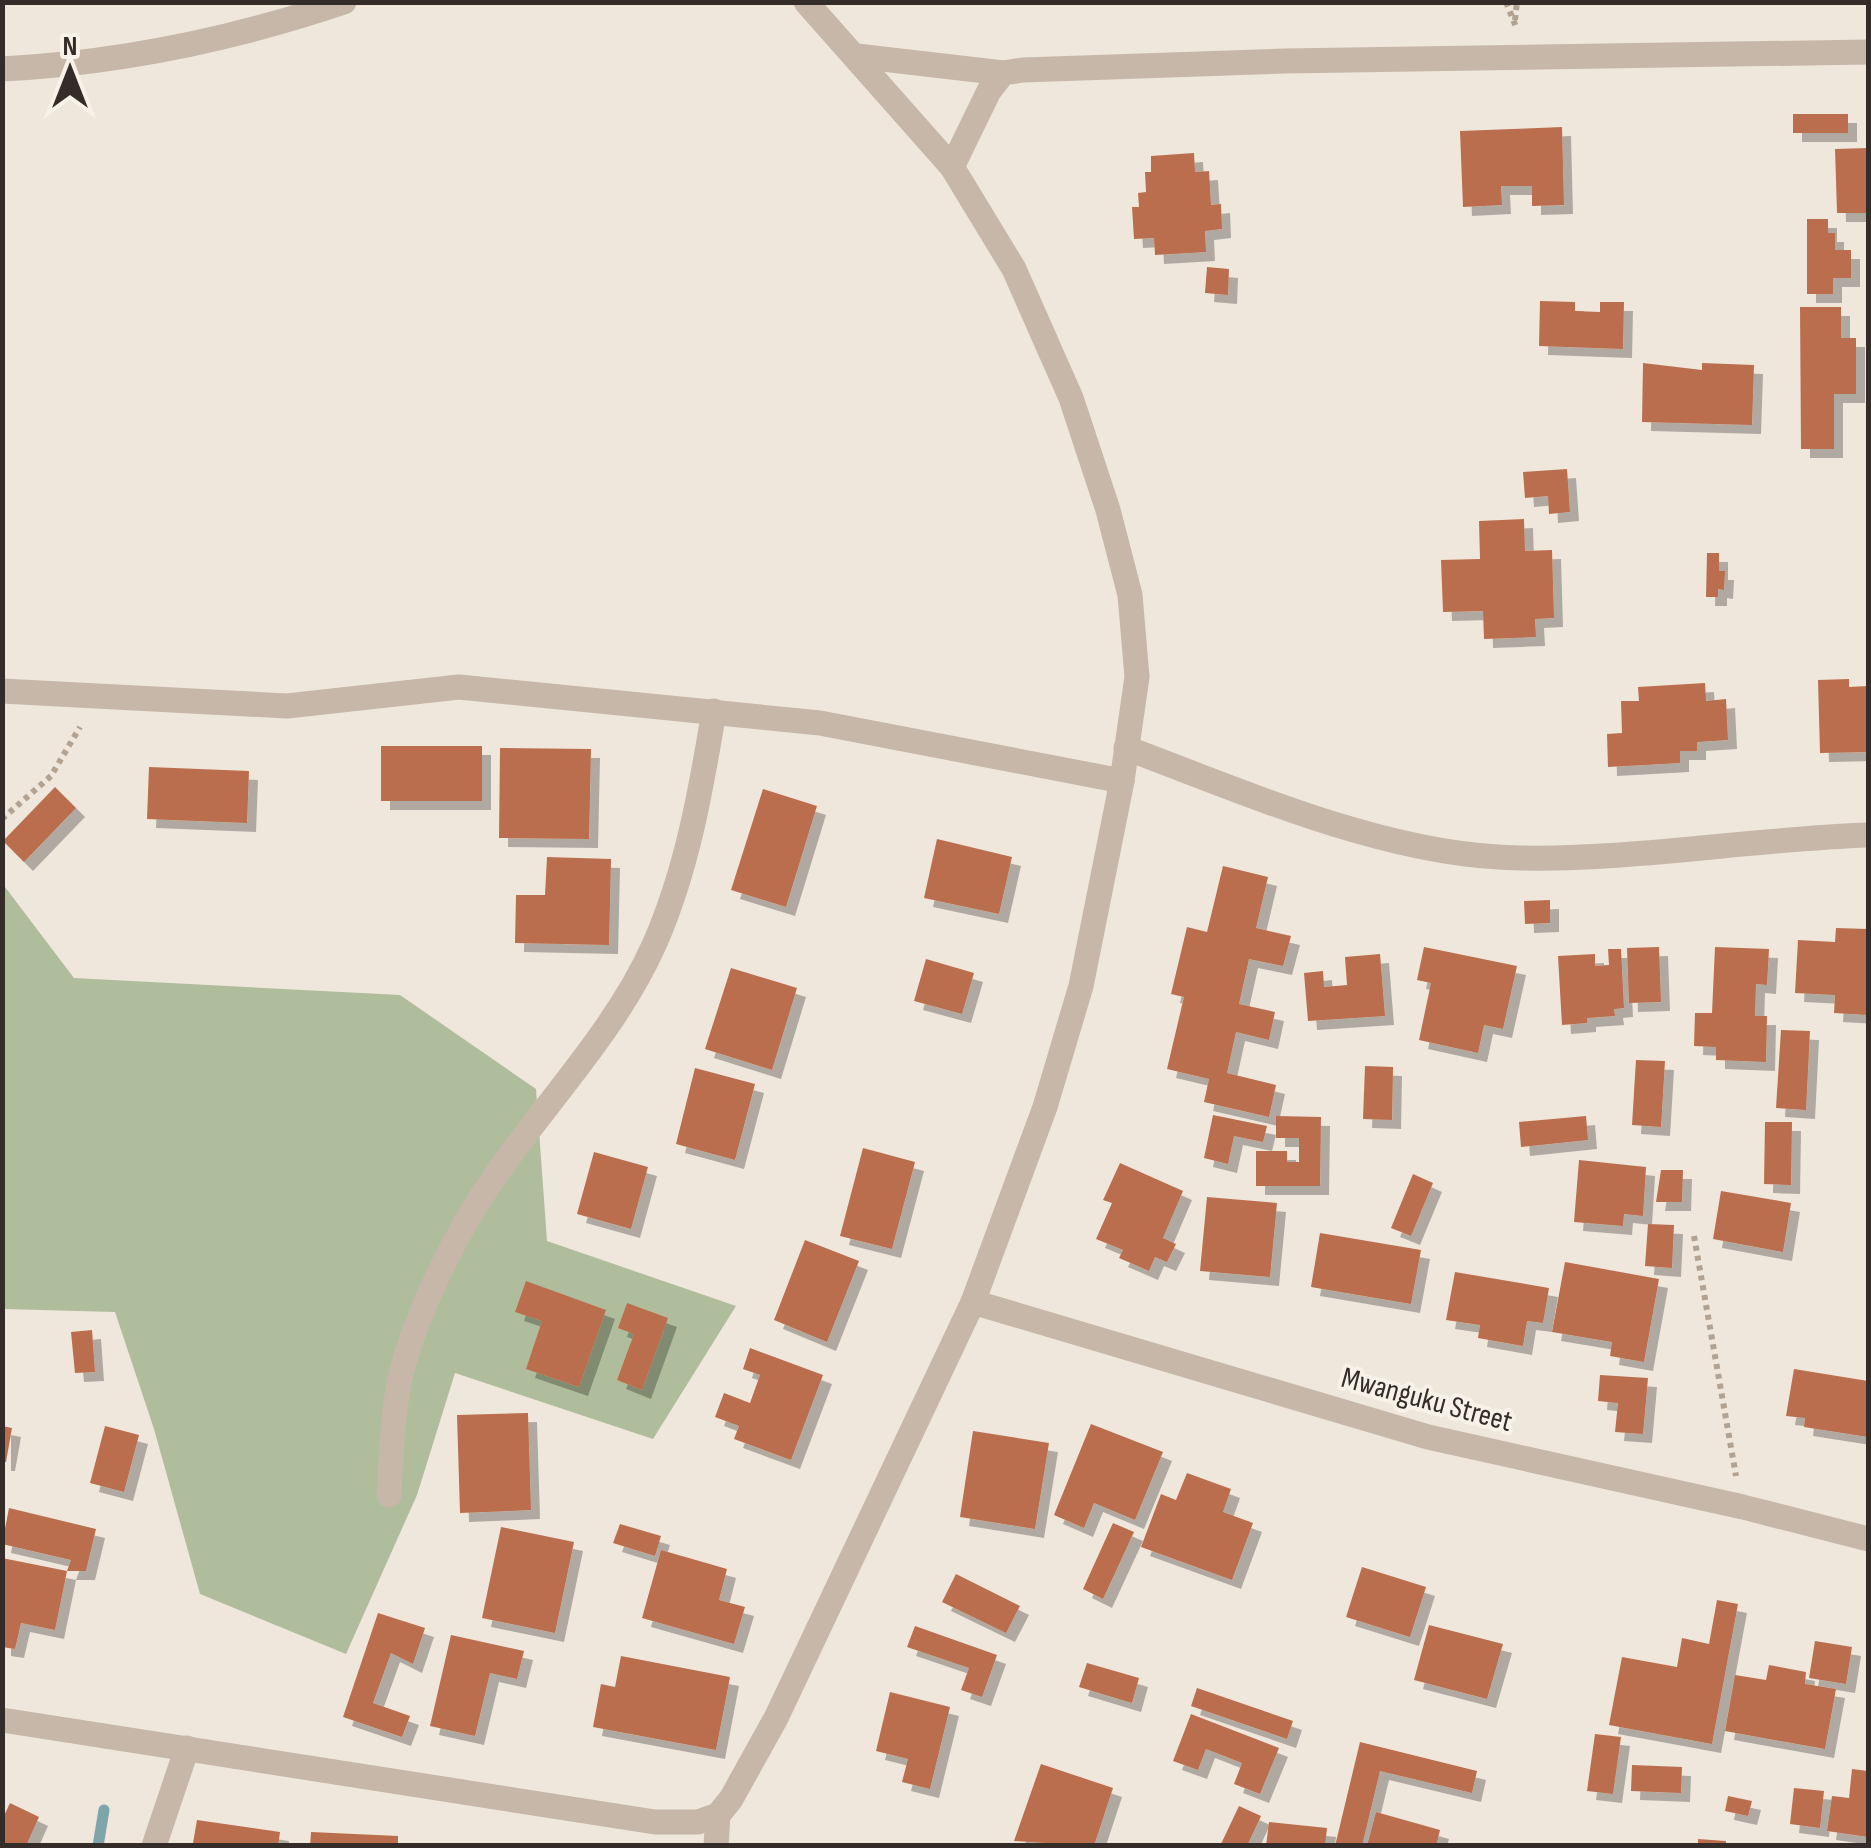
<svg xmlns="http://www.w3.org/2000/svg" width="1871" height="1848" font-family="'Sofia Sans Condensed',sans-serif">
<defs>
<filter id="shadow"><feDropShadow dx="9" dy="9" stdDeviation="0" flood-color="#0004"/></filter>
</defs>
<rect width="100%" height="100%" fill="#efe7db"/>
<!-- green -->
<path fill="#b0bd9c" d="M2,883L74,978L400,995L536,1089L547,1241L736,1306L653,1439L455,1373L417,1495L346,1654L200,1594L154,1429L115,1312L3,1309Z"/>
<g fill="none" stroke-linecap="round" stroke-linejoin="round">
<!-- stream -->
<path stroke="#7da5aa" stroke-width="11" d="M98,1846L104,1810"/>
</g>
<!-- building -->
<g fill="#bb6e4d" filter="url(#shadow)">
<rect x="1793" y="114" width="55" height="19"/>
<path d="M1562,127L1564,205L1532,206V186H1501L1502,205L1463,207L1460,131Z"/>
<path d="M1868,148V213H1837L1835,149Z"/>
<path d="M1194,153L1195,172L1209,171L1211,205L1221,204L1222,229L1205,231L1206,252L1155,255L1154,238L1134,239L1132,207H1139L1138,193L1146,192L1145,172H1151V156Z"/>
<path d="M1807,219H1828V233H1835V250H1851V278H1833V294H1807Z"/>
<path d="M1207,267L1229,269L1228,295L1205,293Z"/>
<path d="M1540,301L1575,302V311L1600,312V302H1624L1623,349L1539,346Z"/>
<path d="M1800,307H1841V338H1856V394H1834V449H1801Z"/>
<path d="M1643,363L1702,370V363L1754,365L1752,425L1642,422Z"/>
<path d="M1567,469L1570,512L1549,514L1548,496L1525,498L1523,472Z"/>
<path d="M1524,519L1525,551L1552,550L1554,618L1535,619L1536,637L1484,639L1483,611L1443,612L1441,560L1480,559L1479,521Z"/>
<path d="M1707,553H1719V571H1725L1724,590L1718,589V597H1706Z"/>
<path d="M1849,679V687L1868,686V752L1820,753L1818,680Z"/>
<path d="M1705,683L1706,701L1726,699L1728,740L1697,742V751H1680V763L1608,767L1607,734L1622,733L1621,701H1639L1638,687Z"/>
<rect x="381" y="746" width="101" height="55"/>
<path d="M500,748L591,749L589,839L499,838Z"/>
<path d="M149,767L249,771L247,823L147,819Z"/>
<path d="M55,787L76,808L24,862L3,841Z"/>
<path d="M763,789L817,806L786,907L731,890Z"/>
<path d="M937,839L1012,857L999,914L924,898Z"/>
<path d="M547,857L611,859L609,945L515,943L516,895H545Z"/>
<path d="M1223,866L1268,877L1256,928L1291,936L1283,966L1249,959L1239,1004L1275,1012L1269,1040L1236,1032L1227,1073L1276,1085L1269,1117L1204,1102L1209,1079L1167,1069L1184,997L1171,994L1187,927L1207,932Z"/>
<path d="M1550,900V923L1525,924L1524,901Z"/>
<path d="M1836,928L1868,929V1015L1834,1013L1835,995L1795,993L1798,940L1835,942Z"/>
<path d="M1424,947L1517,966L1503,1029L1484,1025L1478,1053L1419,1040L1431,983L1417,980Z"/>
<path d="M1659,947L1661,1002L1629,1003L1627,948Z"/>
<path d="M1715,947L1769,949L1767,985L1756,984L1755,1016H1767L1766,1062L1716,1060V1047L1694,1046L1695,1013H1712Z"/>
<path d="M1608,949H1621L1624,1008L1614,1009L1615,1016L1587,1018V1023L1562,1025L1558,956L1595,954V966L1609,965Z"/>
<path d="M1380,954L1385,1016L1308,1021L1304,973L1323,971L1324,987L1347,985L1345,957Z"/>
<path d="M926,959L974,973L962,1014L914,1001Z"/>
<path d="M731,968L797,988L772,1070L705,1049Z"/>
<path d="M1781,1030L1810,1031L1806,1110L1776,1108Z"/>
<path d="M1636,1060L1665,1061L1661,1127L1632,1125Z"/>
<path d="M1365,1066L1393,1067L1392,1120L1363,1119Z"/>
<path d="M695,1068L755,1084L735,1160L676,1144Z"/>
<path d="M1213,1115L1267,1126L1263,1142L1234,1136L1228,1164L1204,1158Z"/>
<path d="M1276,1116L1321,1117L1320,1186H1256V1151H1287V1162H1299V1138H1276Z"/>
<path d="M1586,1116L1588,1140L1521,1147L1519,1122Z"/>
<path d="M1765,1122H1792L1791,1185L1764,1184Z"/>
<path d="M863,1148L915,1162L892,1249L840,1236Z"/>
<path d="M594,1152L648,1167L631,1229L577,1214Z"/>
<path d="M1579,1160L1646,1167L1643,1216L1624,1214L1623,1226L1574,1222Z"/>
<path d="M1120,1163L1183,1191L1163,1238L1176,1244L1167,1262L1155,1257L1149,1271L1119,1258L1123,1250L1096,1239L1112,1203L1103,1200Z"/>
<path d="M1661,1170H1683L1682,1202H1656Z"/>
<path d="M1413,1174L1433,1183L1411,1236L1391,1228Z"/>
<path d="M1721,1191L1791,1203L1783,1252L1713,1239Z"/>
<path d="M1207,1197L1277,1203L1270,1277L1200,1271Z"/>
<path d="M1648,1224L1674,1225L1672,1268L1645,1266Z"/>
<path d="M1320,1233L1421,1250L1411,1304L1311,1287Z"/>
<path d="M805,1240L859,1261L827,1342L774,1320Z"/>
<path d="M1565,1262L1659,1279L1644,1362L1610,1356L1612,1342L1552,1332Z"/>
<path d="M1455,1272L1549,1288L1543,1323L1527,1321L1523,1346L1478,1338L1480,1325L1446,1320Z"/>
<path d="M526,1281L606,1310L579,1387L526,1369L542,1321L515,1312Z"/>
<path d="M627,1303L668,1318L642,1390L617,1380L634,1334L618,1328Z"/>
<path d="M92,1330L95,1372L75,1373L71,1332Z"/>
<path d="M750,1348L823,1375L791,1460L734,1439L739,1426L715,1417L724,1393L750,1403L760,1375L743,1369Z"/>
<path d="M1794,1369L1868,1381V1437L1804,1427L1805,1418L1786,1416Z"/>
<path d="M1600,1375L1648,1378L1643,1434L1615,1432L1618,1403L1598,1401Z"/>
<path d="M528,1413L531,1510L460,1513L457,1415Z"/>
<path d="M1091,1424L1163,1452L1135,1520L1094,1503L1084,1528L1054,1515Z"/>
<path d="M2,1426L12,1428L6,1462H2Z"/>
<path d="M105,1426L139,1435L124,1492L90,1483Z"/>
<path d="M973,1431L1049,1443L1035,1529L960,1517Z"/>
<path d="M1187,1473L1231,1489L1223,1512L1253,1523L1232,1580L1141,1547L1161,1494L1176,1500Z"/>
<path d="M9,1508L96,1529L86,1571H67L71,1560L2,1544Z"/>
<path d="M1113,1523L1134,1532L1103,1599L1083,1589Z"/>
<path d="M620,1524L661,1536L655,1556L613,1543Z"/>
<path d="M501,1527L574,1542L555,1633L482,1618Z"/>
<path d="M661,1550L727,1569L719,1600L745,1607L734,1644L642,1618Z"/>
<path d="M2,1558L67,1571L55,1630L21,1623L15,1649L2,1647Z"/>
<path d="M1362,1567L1426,1587L1410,1637L1346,1617Z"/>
<path d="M956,1574L1020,1606L1006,1633L942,1602Z"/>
<path d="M1717,1600L1738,1604L1712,1744L1609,1725L1622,1657L1677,1667L1682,1638L1709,1644Z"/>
<path d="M378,1613L425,1628L413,1664L391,1653L373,1703L410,1716L402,1737L343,1717Z"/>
<path d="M1429,1625L1503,1644L1487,1699L1414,1680Z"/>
<path d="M915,1626L997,1655L982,1697L961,1690L969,1668L907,1647Z"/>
<path d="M451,1635L524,1651L517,1679L490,1673L475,1736L430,1726Z"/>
<path d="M1815,1641L1852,1647L1846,1684L1809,1678Z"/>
<path d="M621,1656L730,1677L716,1750L593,1727L601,1684L615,1687Z"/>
<path d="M1087,1663L1139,1678L1132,1703L1079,1687Z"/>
<path d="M1769,1665L1806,1672L1805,1684L1836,1689L1825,1749L1725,1731L1735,1675L1766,1680Z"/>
<path d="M1197,1688L1293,1721L1287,1739L1191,1706Z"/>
<path d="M890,1692L950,1707L930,1789L902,1782L908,1759L876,1751Z"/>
<path d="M1191,1714L1279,1748L1260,1794L1234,1784L1242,1763L1206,1749L1198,1770L1173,1761Z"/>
<path d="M1595,1734L1621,1737L1613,1794L1587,1791Z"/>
<path d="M1360,1742L1477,1771L1472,1793L1380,1771L1362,1846H1335Z"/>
<path d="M1041,1764L1113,1788L1094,1846L1014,1841Z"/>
<path d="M1632,1765L1682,1767L1681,1793L1631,1791Z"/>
<path d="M1852,1769L1868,1771V1837L1827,1831L1832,1796L1849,1798Z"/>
<path d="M1794,1788L1824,1791L1820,1828L1790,1824Z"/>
<path d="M1728,1796L1752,1801L1748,1816L1725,1811Z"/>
<path d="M10,1803L39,1817L26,1846H2V1820Z"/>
<path d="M1239,1806L1261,1816L1247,1846H1220Z"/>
<path d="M1376,1812L1440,1830L1436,1846H1367Z"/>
<path d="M197,1820L280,1832L278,1846L193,1843Z"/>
<path d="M1269,1822L1327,1828L1325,1846H1266Z"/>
<path d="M311,1832L398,1836V1846H310Z"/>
<path d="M1698,1839L1726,1841V1846H1698Z"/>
</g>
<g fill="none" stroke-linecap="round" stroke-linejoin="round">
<!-- path -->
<g stroke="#b2a292" stroke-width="6" stroke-dasharray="5 5" stroke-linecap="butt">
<path d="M1506,2L1516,27"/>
<path d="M1515,20L1517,2"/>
<path d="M2,819L51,776L80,727"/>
<path d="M1694,1236L1736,1476"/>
</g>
<!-- street -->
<g stroke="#c6b7a8" stroke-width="25">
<path d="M857,56L1003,73"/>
<path d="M2,69C118,63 234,39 344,2"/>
<path d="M952,167L989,91L1003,73L1023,70L1285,61L1868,52"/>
<path d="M2,691L287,706L459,687L820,723L1122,781"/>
<path d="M1126,748C1247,793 1390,857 1520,858C1636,860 1752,839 1868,835"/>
<path d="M973,1302L1428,1437L1743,1507L1868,1539"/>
<path d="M389,1495C391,1459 392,1424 398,1389C409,1327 455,1234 491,1182C544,1104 615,1032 654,945C687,871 701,790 714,711"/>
<path d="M2,1720L655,1822H698L718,1815L731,1799L776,1718L973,1302L1045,1107L1081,986L1122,781L1137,677L1130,595L1108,510L1071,398L1014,269L952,167L806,2"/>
<path d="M154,1846L187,1748"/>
<path d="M716,1846L718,1815"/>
</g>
</g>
<g text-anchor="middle" stroke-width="8" stroke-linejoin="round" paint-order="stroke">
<!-- street labels -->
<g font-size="30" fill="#342c28" stroke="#f7f1e7">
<text transform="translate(1427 1399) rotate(15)" y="10">Mwanguku Street</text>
</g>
</g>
<!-- border -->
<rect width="1871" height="1848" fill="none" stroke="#342c28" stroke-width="10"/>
<!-- north arrow -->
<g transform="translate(70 70)" stroke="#f7f1e7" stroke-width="8" paint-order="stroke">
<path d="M0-8L18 38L0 25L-18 38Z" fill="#342c28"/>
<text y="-15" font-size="28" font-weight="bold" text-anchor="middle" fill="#342c28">N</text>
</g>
</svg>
